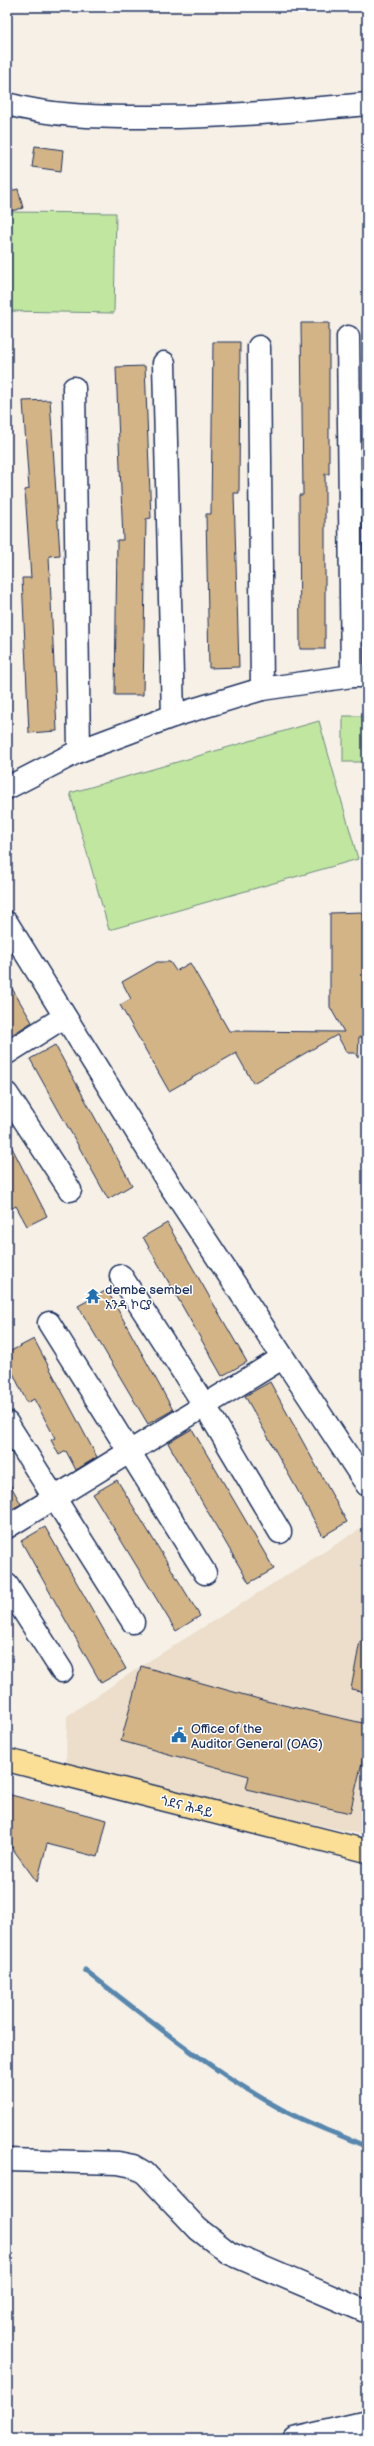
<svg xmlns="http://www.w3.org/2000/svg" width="374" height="2446" font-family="'Balsamiq Sans','Noto Sans Ethiopic',sans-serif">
<rect width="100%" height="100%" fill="#f6f0e7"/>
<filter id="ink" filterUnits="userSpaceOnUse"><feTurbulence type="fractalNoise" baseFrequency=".025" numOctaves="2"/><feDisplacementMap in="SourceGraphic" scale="8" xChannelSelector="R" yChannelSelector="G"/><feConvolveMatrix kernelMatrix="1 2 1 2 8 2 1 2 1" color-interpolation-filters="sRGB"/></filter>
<g filter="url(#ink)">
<!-- built -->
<path fill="#ecdeca" d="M367,1525L365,1835L66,1771L67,1716L141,1666Z"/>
<!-- green -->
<g fill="#c1e6a0" stroke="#6e8a7f">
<path d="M7,212L116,213L114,313L7,311Z"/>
<rect x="343" y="716" width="24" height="46"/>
<path d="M319,721L358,859L109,930L70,793Z"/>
</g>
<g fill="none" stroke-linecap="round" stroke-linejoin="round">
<!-- stream -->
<path stroke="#5987ae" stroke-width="5" d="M85,1970C148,2019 211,2071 281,2109C308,2124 339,2134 367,2147"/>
</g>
<!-- building -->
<g fill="#d3b487" stroke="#1b2f5e">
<path d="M35,146L63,150L61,171L32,167Z"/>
<path d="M18,189L23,208L7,212V192Z"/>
<path d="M301,323H329V474H325V649H300L299,495H303Z"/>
<path d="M213,342H240L239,493H234L239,667L209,668L206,514H211Z"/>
<path d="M145,366L151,518L146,519L143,695H115L117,540H123L116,367Z"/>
<path d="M50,400L60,555L49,556L57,731L29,733L22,578H31L25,490L29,489L23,401Z"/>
<path d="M362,912L367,921V1037H359L358,1058L355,1053H347L337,1035L253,1083L236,1053L169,1091L120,1005L131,999L122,982L157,962H170L176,971L190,963L229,1031L344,1032L330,1007V913Z"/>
<path d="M7,980L32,1022L7,1038Z"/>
<path d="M55,1045L132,1185L108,1199L30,1059Z"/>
<path d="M7,1138L47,1216L27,1226L16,1206L7,1211Z"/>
<path d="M167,1223L247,1362L222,1376L143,1237Z"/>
<path d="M107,1290L173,1410L148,1424L78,1306Z"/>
<path d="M34,1339L97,1457L76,1470L66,1451L59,1455L51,1440L55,1438L34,1399L27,1403L7,1360V1353Z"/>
<path d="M270,1382L347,1522L323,1536L245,1396Z"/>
<path d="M192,1429L274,1569L249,1583L168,1443Z"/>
<path d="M7,1479L21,1504L7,1512Z"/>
<path d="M117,1480L200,1616L176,1631L93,1494Z"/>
<path d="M45,1527L126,1669L101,1683L21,1541Z"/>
<path d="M360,1641L367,1642L365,1692L351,1689Z"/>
<path d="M141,1666L266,1701L367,1724V1741L350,1813L246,1789L249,1776L121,1741Z"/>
<path d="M7,1794L107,1820L98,1857L47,1844L37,1882L7,1841Z"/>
</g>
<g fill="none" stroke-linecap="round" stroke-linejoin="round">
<!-- minor casing -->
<g stroke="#1b2f5e" stroke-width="25">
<g id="minor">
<path d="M7,104C51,116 95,117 140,117C215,118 291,111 367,104"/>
<path d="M348,337L352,676"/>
<path d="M259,347L262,689"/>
<path d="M164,363L173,716"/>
<path d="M74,388L79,751"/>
<path d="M7,788L79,751L173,716L262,689L352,676H367"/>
<path d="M7,923L169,1184L367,1485"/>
<path d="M7,1053L64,1017"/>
<path d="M7,1094L70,1190"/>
<path d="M121,1276L205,1406L280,1532"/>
<path d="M49,1323L205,1573"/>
<path d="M7,1423L133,1622"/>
<path d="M7,1527L282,1358"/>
<path d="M7,1585L62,1671"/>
<path d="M7,2160L118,2163L133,2166L145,2173L198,2229L229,2253L367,2312"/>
<path d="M294,2439L367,2422"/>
</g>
</g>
<!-- major casing -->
<g stroke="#1b2f5e" stroke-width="25">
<path id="major" d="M7,1760L367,1851"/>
</g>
<!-- minor -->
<use href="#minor" stroke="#fff" stroke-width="22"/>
<!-- major -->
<use href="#major" stroke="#fbdf96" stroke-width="22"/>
</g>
</g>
<!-- icons -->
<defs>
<g id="temple-bare" transform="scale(1.2)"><path d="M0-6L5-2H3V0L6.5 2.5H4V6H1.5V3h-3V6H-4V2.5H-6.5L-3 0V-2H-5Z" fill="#1f6fb2" stroke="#fff" stroke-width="2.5" paint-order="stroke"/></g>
<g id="civic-bare" transform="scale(1.2)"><path d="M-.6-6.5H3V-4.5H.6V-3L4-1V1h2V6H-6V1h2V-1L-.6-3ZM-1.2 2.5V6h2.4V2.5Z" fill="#1f6fb2" stroke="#fff" stroke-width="2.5" paint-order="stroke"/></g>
</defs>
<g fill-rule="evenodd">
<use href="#temple-bare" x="93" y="1296"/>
<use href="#civic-bare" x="179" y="1735"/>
</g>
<g text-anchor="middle" stroke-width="3" stroke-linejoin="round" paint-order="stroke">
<!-- poi labels -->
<g font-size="13" fill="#1b2f5e" stroke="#fff" text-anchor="start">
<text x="105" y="1294">dembe sembel<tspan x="105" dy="15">አንዳ ኮርያ</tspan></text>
<text x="191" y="1733">Office of the<tspan x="191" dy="15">Auditor General (OAG)</tspan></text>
</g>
<!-- street labels -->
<g font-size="13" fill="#1b2f5e" stroke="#fff">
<text transform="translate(187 1806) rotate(14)" y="5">ጎደና ሕዳይ</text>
</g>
</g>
<!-- margin -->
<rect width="374" height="2446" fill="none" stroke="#fff" stroke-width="24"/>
<rect x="12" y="12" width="350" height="2422" fill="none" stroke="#1b2f5e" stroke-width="1.5" filter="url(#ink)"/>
</svg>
